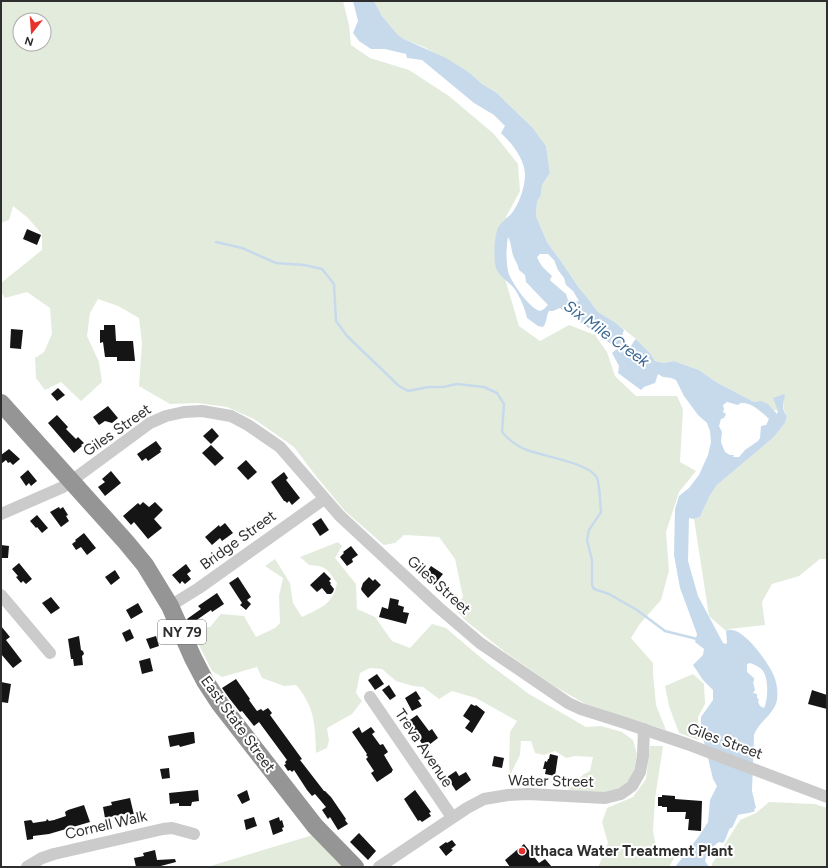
<svg xmlns="http://www.w3.org/2000/svg" width="828" height="868" font-family="Figtree,sans-serif">
<rect width="100%" height="100%" fill="#fff"/>
<!-- green -->
<g fill="#e3ecdc" fill-rule="evenodd">
<path d="M1,1H343L349,25L351,45L370,58L409,70L449,96L494,134L518,164L520,191L506,217L498,255L519,326L540,341L569,325L595,335L607,352L615,376L636,396H677L683,409L680,462L696,471L679,492L666,532L669,571L661,600L639,625L631,638L653,663V674L656,705L666,730L589,706L554,686L505,652L466,621L454,608L463,597L455,559L439,537L404,535L395,543L384,545L345,511L316,476L294,447L254,419L227,407L197,403L170,404L139,386L142,343L139,318L118,306L98,299L90,313L87,336L99,362L102,382L81,401L61,382L45,390L36,378L35,358L44,352L52,334L50,308L27,292L5,298L1,292V283L42,250V234L27,217L13,206L9,220L1,223ZM20,20H44V44H20Z"/>
<path d="M374,1H827V559H820L799,576L772,584L762,602L765,625L729,629L726,631L709,616L694,519L700,517L709,497L717,485L774,437L785,423L787,416C782,409 783,402 784,394L778,411L773,410C768,403 763,401 754,402L716,382L699,370L674,361L664,363L655,361L651,354L636,339L616,323L598,312L586,296L579,288L563,264L547,242L536,216L537,202L541,195L542,185L550,173L546,146L533,128L509,105L497,93L482,84L470,73L424,47L404,39L398,35L382,16Z"/>
<path d="M338,542L342,546L335,558L356,584L357,609L375,617L392,641L410,648L432,624L446,628L486,662L529,694L586,727L601,726L622,732L633,740L637,754L633,776L620,789L600,795L565,793L584,774L590,771L593,757L575,756L566,758L555,751L544,755L535,753L531,741H521L520,755L510,775L509,763L510,732L517,721L476,698L452,691L439,699L423,687L413,686L396,681L382,669L370,668L360,673L356,693L362,701L352,714L327,728L329,740L327,748L316,753C315,725 315,707 296,685L284,686L262,678L257,667L222,677L212,671L188,623L199,627H210L221,614L244,616L256,637L275,628L280,623L279,596L283,578L265,566L275,559L290,583L293,603L302,617C320,608 333,605 337,583C327,569 327,566 309,565L300,557Z"/>
<path d="M693,674L704,684L705,704L698,717V740L679,733L669,706L665,686Z"/>
<path d="M650,746H663L655,799L653,831L656,847L679,849L669,867H599V865L608,843L602,822L607,808L633,797L646,779Z"/>
<path d="M769,802L815,804L827,808V867H712V864L740,820L756,813Z"/>
<path d="M313,835L344,867H207Z"/>
</g>
<!-- water -->
<path fill="#c7daec" fill-rule="evenodd" d="M353,1H374L382,16L398,35L404,39L446,58L470,73L482,84L497,93L509,105L533,128L546,146L550,173L542,185L541,195L537,202L536,216L547,242L563,264L579,288L586,296L598,312L616,323L624,330L621,339L631,346L634,341L636,339L651,354L655,361L664,363L674,361L699,370L716,382L754,402L761,401L768,404L777,414L778,411L773,398L784,394L785,397C782,404 782,410 787,416L785,423L774,437L717,485L709,497L700,517L694,519L689,518L688,561L698,596L723,643L726,644L727,643L726,631C740,622 769,663 774,676C777,684 778,691 777,700C774,715 759,721 754,735L752,791L756,808L754,809L755,811C749,814 744,813 738,815L732,828H730C727,833 727,838 723,843L719,842C712,847 708,851 705,861L709,867H675L699,836L708,822L710,800L717,786L713,779L701,729V717L713,700V690L703,680L693,665L703,655L704,649L695,642L697,634L680,588L674,555L675,509L679,496L689,488L699,475L708,455L711,442L710,431L707,423L698,415L684,396L676,380L671,378L663,377L658,374L655,383L644,387L641,390L618,373L619,366L612,353L617,349L607,341L560,308L553,311H549C546,316 547,323 543,327L538,326L527,318C525,308 520,297 514,288C507,280 497,276 495,264C494,255 494,237 498,228C501,221 510,217 514,210C520,201 525,186 525,175C525,160 512,143 501,133L505,126L494,115L474,103L422,60L407,58L406,54L385,49H371L359,41L353,33L358,21ZM508,237C511,242 511,248 513,255C515,261 518,264 519,270L525,275L526,282L548,305L544,309L540,311C530,309 510,281 508,271C506,260 506,248 508,237ZM540,254H548L554,260L558,270L564,278L566,285L573,291L579,301L573,302L568,300L566,294L552,282L550,280L552,276C544,268 542,268 537,257ZM727,402L738,405L741,403C751,402 762,412 769,419L766,425L761,426L760,438L758,441L745,450L739,457H733L734,455H730L725,452L721,442L722,432L719,426L721,419L724,418L726,414L723,412L724,409L723,405ZM750,663C755,665 760,667 763,671C769,680 768,699 764,708L760,706L758,702L759,699L757,698V694L753,693L755,690L753,682L754,681V678L747,672V664Z"/>
<g fill="none" stroke-linecap="round" stroke-linejoin="round">
<!-- stream -->
<path stroke="#c7daec" stroke-width="2.5" d="M216,242L242,248L276,263L304,265L322,269L334,284L336,321L347,336L399,386L408,391L428,387H443L457,384L484,387L497,393L504,404L502,432C509,440 516,446 527,450C542,456 590,463 597,478C600,485 600,504 601,512L589,530L587,540L592,560V585L594,589L609,594L637,610L665,631L697,639"/>
</g>
<!-- building -->
<g fill="#151515">
<path d="M27,229L41,235L37,245L23,239Z"/>
<path d="M104,325H115L116,341H133L135,361H117V357H105L103,342L100,343V330H104Z"/>
<path d="M11,329L23,330L21,349L10,348Z"/>
<path d="M58,388L65,395L57,401L51,394Z"/>
<path d="M108,406L118,418L112,423L105,421L99,425L93,417Z"/>
<path d="M57,415L68,427L66,429L76,439L78,437L84,443L81,445L82,446L74,453L48,423Z"/>
<path d="M212,428L219,436L211,444L203,436Z"/>
<path d="M156,441L162,449L160,450L161,452L148,461L146,458L142,461L137,454Z"/>
<path d="M211,445L224,458L215,466L202,453Z"/>
<path d="M9,449L20,459L13,465L10,462L8,463L6,460L1,464V455Z"/>
<path d="M246,460L257,472L248,480L237,468Z"/>
<path d="M28,470L37,481L31,486L29,483L26,486L20,477Z"/>
<path d="M111,471L121,483L105,496L98,487L105,482L102,479Z"/>
<path d="M284,472L288,478L286,480L300,498L292,505L289,501L287,503L285,501H284L271,482Z"/>
<path d="M143,502L149,507L155,502L163,510L154,519L162,528L148,539L134,522L131,525L123,516L138,503L140,505Z"/>
<path d="M59,507L60,509L63,507L68,515L66,516L69,521L61,527L50,512Z"/>
<path d="M37,515L48,528L42,533L37,527L36,528L30,521Z"/>
<path d="M321,518L329,530L320,536L312,524Z"/>
<path d="M225,523L233,533L222,541L220,538L212,545L205,537L219,525L220,527Z"/>
<path d="M84,533L96,548L87,555L81,547L76,550L72,544L76,541L75,540Z"/>
<path d="M1,545L9,546L8,558H1Z"/>
<path d="M351,546L358,555L352,559L353,562L347,566L340,557L344,553L343,552Z"/>
<path d="M19,563L32,579L26,584L23,581L21,583L16,577L18,576L12,569Z"/>
<path d="M186,564L191,571L187,574L191,579L185,584L182,581L180,584L172,575Z"/>
<path d="M431,566L443,574L434,585L423,577Z"/>
<path d="M115,570L120,578L111,585L105,577Z"/>
<path d="M324,572L331,579L329,581L331,583L330,584L334,589L333,592L331,594H327L322,588L317,592L310,585Z"/>
<path d="M238,577L251,597L247,600L251,604L246,610L240,605L242,603L229,583Z"/>
<path d="M369,577L373,581L375,579L381,585L368,598L362,591L361,589L363,583Z"/>
<path d="M217,593L224,604L212,612L211,610L191,624L187,619L201,609L198,606Z"/>
<path d="M51,597L60,608L51,614L42,603Z"/>
<path d="M390,598L399,600L398,605L404,607L403,612L409,613L406,624L379,617L382,607L388,609Z"/>
<path d="M138,603L143,612L131,619L126,610Z"/>
<path d="M1,626L10,637L6,640L22,661L13,668L1,654Z"/>
<path d="M130,629L134,638L126,642L122,633Z"/>
<path d="M79,636L81,650L83,651L84,654L82,656L83,665L74,666L73,659H71L68,639Z"/>
<path d="M156,636L159,646L150,649L146,639Z"/>
<path d="M150,658L153,671L142,674L139,661Z"/>
<path d="M377,674L384,684L375,690L368,680Z"/>
<path d="M236,679L250,699L249,700L257,711L261,709L263,711L268,708L272,713L270,715L302,759L300,760L324,791H325L331,797L346,819L345,820L348,824L338,830L330,817L328,819L322,810L326,807L315,794L312,796L307,790L294,770L292,772L290,770L288,771L284,765L286,764L285,762L287,760L259,722L254,726L242,711L240,712L229,698L222,688Z"/>
<path d="M1,682L11,684L8,703L1,702Z"/>
<path d="M389,685L396,696L390,700L382,690Z"/>
<path d="M812,690L827,695V709L808,704Z"/>
<path d="M416,691L421,699L418,700L422,706L412,711L405,698Z"/>
<path d="M471,704L475,706L476,705L485,712L472,733L465,728L470,721L463,716Z"/>
<path d="M417,715L429,731L432,729L438,738L425,748L407,722Z"/>
<path d="M359,727L362,733L371,727L375,732L372,734L380,745L383,744L388,752L384,755L393,770L392,771V772L377,782L371,773L374,771L366,759L368,757L366,755L367,754L352,732Z"/>
<path d="M191,732H194L195,743L180,747L179,745L170,747L168,736Z"/>
<path d="M550,754L558,756L555,776L545,774L546,769H543L545,761L547,762L548,759H549Z"/>
<path d="M494,756L504,758L502,768L492,766Z"/>
<path d="M169,768L170,778L162,779L160,769Z"/>
<path d="M456,771L459,776L466,772L471,780L456,791L447,777Z"/>
<path d="M198,790L199,801L192,802L191,806H179V803L170,804L169,793Z"/>
<path d="M247,790L250,800L242,804L237,795Z"/>
<path d="M415,790L431,812L429,813L431,816L422,822L420,820L418,821L404,799Z"/>
<path d="M662,795L675,796V799L702,801L701,831L688,830L689,819H685L686,812H667V807H662V806H658V797H662Z"/>
<path d="M130,798L134,815L125,817V814L105,818L103,807L112,805L111,802Z"/>
<path d="M84,805L90,822L49,834L33,836V839L27,840L24,821L31,820L32,821L33,823L46,821L47,819L49,821L54,820L66,816L65,812L68,810Z"/>
<path d="M254,817L257,826L246,830L244,820Z"/>
<path d="M279,817L280,821L282,820L284,827L282,828L283,831L273,835L269,821Z"/>
<path d="M359,833L376,851L368,860L350,842Z"/>
<path d="M452,840L456,845L451,849L453,850L446,856L439,847L446,842L447,843Z"/>
<path d="M524,844L539,863L545,859L552,867H510L505,860Z"/>
<path d="M155,850L157,860L175,859L176,862L157,867H136L134,858L144,856L143,853Z"/>
</g>
<g fill="none" stroke-linecap="round" stroke-linejoin="round">
<!-- minor -->
<g stroke="#cbcbcb" stroke-width="12">
<path d="M1,514L63,487L150,423L166,416L184,412L202,411L231,416L248,425L280,447L340,516L438,607L480,643L568,703L581,709L625,723L687,744L827,797"/>
<path d="M1,595L50,653"/>
<path d="M170,606L199,588L324,499"/>
<path d="M370,697L452,817"/>
<path d="M27,867L42,858L54,854L163,829L172,828L194,834"/>
<path d="M379,867L467,808L484,799L508,795L528,794L605,798L621,794L632,786L640,772L643,756L644,729"/>
</g>
<!-- highway -->
<path stroke="#959595" stroke-width="18" d="M1,403L126,542L145,565L170,606L193,658L205,681L220,704L315,826L355,867"/>
</g>
<!-- markers -->
<circle fill="#e9312c" stroke="#fff" stroke-width="1.5" cx="522" cy="851" r="4"/>
<g text-anchor="middle" stroke-width="4" stroke-linejoin="round" paint-order="stroke">
<!-- shield labels -->
<rect fill="#fff" stroke="#6d6d6d" stroke-width="1" x="158" y="620" width="48" height="24" rx="3"/>
<g font-size="14" font-weight="bold" fill="#2e2e2e">
<text x="182" y="637">NY 79</text>
</g>
<!-- street labels -->
<g font-size="15" fill="#2e2e2e" stroke="#fff">
<text transform="translate(117 430) rotate(-35)" y="5">Giles Street</text>
<text transform="translate(238 540) rotate(-36)" y="5">Bridge Street</text>
<text transform="translate(439 585) rotate(42)" y="5">Giles Street</text>
<text transform="translate(238 724) rotate(54)" y="5">East State Street</text>
<text transform="translate(725 741) rotate(20)" y="5">Giles Street</text>
<text transform="translate(424 748) rotate(56)" y="5">Treva Avenue</text>
<text transform="translate(551 781) rotate(1)" y="5">Water Street</text>
<text transform="translate(106 825) rotate(-13)" y="5">Cornell Walk</text>
</g>
<!-- poi labels -->
<g font-size="15" font-weight="bold" fill="#2e2e2e" stroke="#fff" text-anchor="start">
<text x="530" y="856">Ithaca Water Treatment Plant</text>
</g>
<!-- water labels -->
<g font-size="16" font-style="italic" fill="#3a6892" stroke="#fff">
<text transform="translate(607 333) rotate(36)" y="6">Six Mile Creek</text>
</g>
</g>
<!-- border -->
<rect width="828" height="868" fill="none" stroke="#2e2e2e" stroke-width="4"/>
<!-- north arrow -->
<g transform="translate(32 32) rotate(197)"><circle r="19" fill="#ffffff" stroke="#ababab"/>
<path d="M0-3L7 15L0 10L-7 15Z" fill="#e9312c"/>
<text y="-6" font-size="11" font-weight="bold" text-anchor="middle" fill="#2e2e2e">N</text>
</g>
</svg>
